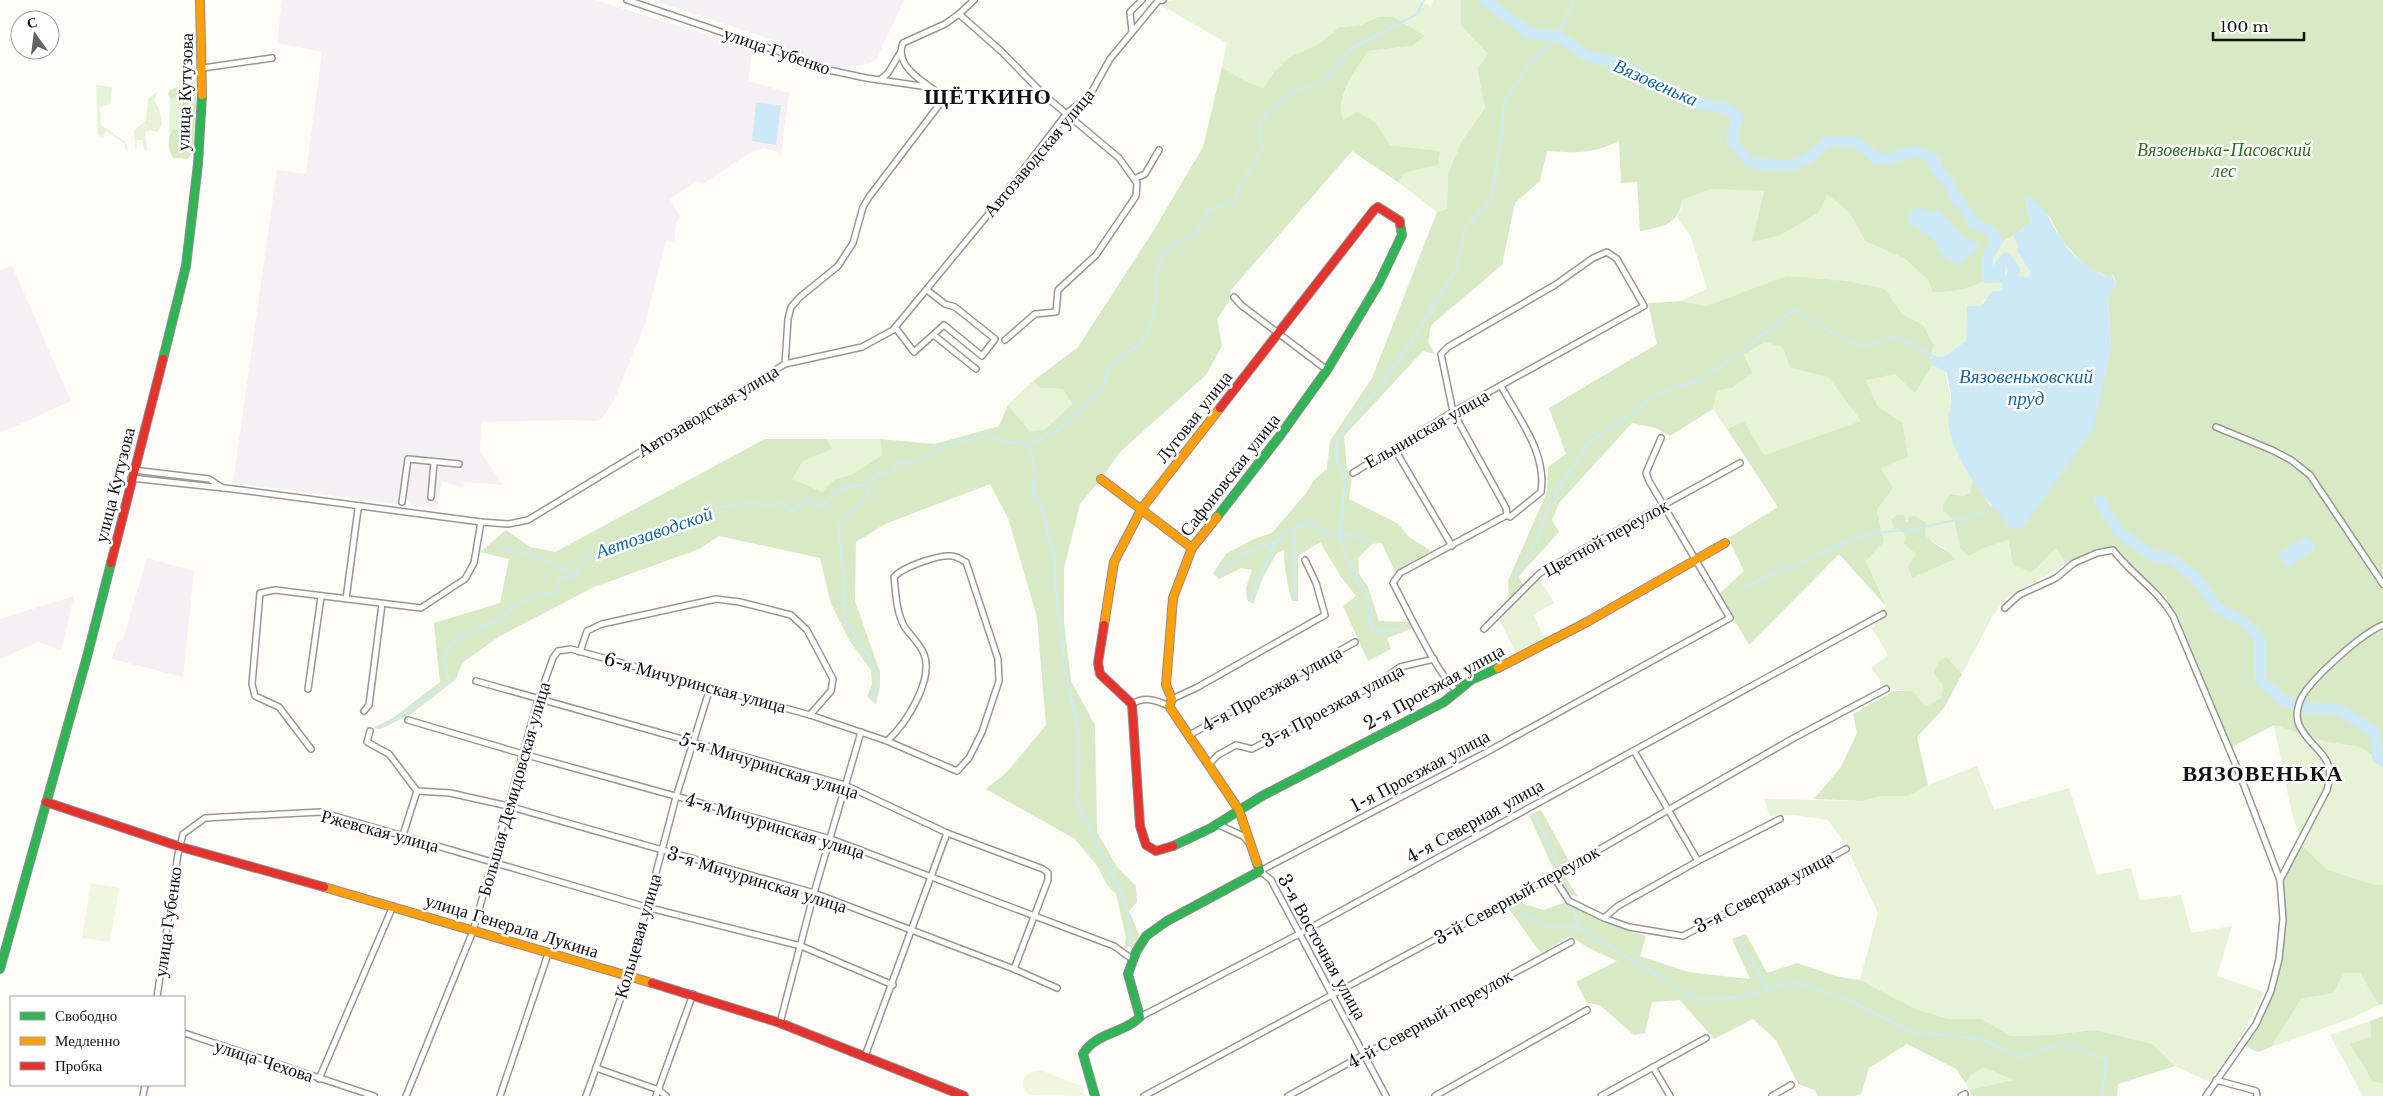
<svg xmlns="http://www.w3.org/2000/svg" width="2383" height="1096" font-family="'Libre Baskerville',serif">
<rect width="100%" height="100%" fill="#fdfcf7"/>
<!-- industrial -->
<g fill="#f5f0f3">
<path d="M282,0H595L752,49L748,81L789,93L781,153L764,148L749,153L703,184L697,181L670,199L680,217L676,224L674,241L666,240L645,324L614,400L602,419L595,421L570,420L481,422L480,451L503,485L464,482L463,488L442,481L437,508L412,505L406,497L407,480L402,479L398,504L233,483L277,170L306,174L322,52L277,43Z"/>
<path d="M652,0H904L876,60L868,64L835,68L779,47L776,41Z"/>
<path d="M12,266L71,401L0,433V270Z"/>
<path d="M147,558L194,571L183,677L112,659L117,642L123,639Z"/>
<path d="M74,596L61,650L38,642L0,659V619Z"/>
</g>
<!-- green -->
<g fill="#e7f3d7" fill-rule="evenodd">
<path d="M1176,0H1421L1431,7L1433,0H1461V26L1488,54L1477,69L1485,108L1461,142L1448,174L1447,209L1437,212L1398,182L1406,172L1437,165L1439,151L1390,145L1376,123L1343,120C1337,95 1355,71 1368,51L1411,46L1378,17L1361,25L1340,27L1317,45L1289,57L1274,72L1263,88L1245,81L1222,67L1227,43L1159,4Z"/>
<path d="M96,85L112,87L110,104L100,107L101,125L125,142L128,150L127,152L124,143L107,131L102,137L98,135Z"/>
<path d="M157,92L154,101L159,108L162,125L157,132L150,130L145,132L147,150L145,152L142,140H137L136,153L134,130L146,121L148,99Z"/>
<path d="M176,97L183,98L182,115L187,129L183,134L173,128L169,134L170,98Z"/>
<path d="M1710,188L1764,191L1752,242L1827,193L1850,213L1865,241L1905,259L1928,280L1962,288L1985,282L1996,274L1991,263L1994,246L2012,234L2017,242L2018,254L2030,272L2028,278L1984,300L1966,341L1945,356L1930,358L1934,345L1923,325L1902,314L1885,289L1741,293L1706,306L1681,301L1707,289L1691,237L1677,217L1681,209L1682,200Z"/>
<path d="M1765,342L1783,346L1790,368L1828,377L1861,421L1764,455L1744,421L1727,429L1713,409L1717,391L1732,388L1744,355Z"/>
<path d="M1932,365L1946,373L1951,401L1948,417L1961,460L1973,478L1970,493L1963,496L1951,494L1943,511L1954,521L1960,548L1969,556L1984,548L2008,540L2010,554L2039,568L2046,555L2056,548L2066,564L2006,598L1992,617L1962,674L1956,668L1943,685L1941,698L1926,706L1913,691C1888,691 1886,687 1871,668L1888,655L1872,628L1886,606L1866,561L1884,542L1877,510L1893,488L1881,468L1902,422L1878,407L1866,379L1895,374L1915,392ZM1898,514L1903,515C1910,527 1932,543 1945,548L1938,566L1912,577V561L1917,554L1905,544L1906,538Z"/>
<path d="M1033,381L1041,388L1063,389L1072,404L1045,429L1030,431L1008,405Z"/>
<path d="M826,439H880L882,455L853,474L835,479L822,493L792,479L803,461L831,449Z"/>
<path d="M1539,578L1554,603L1533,615L1546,641L1517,655L1499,619Z"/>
<path d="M2274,725L2327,742L2360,747L2383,762V885H2375L2326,869L2302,845L2291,810Z"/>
<path d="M1977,766L1994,810L2069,788L2097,875L2131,868L2140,900L2181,895L2191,933L2232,926L2217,976L2264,992C2248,1023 2233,1056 2208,1081L2175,1066L2153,1044L2094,1030L2049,1035L2009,1036L1982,1019H1948L1916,1009L1860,980L1878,913L1845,844L1828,820L1795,815L1770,816L1764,799L1863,801L1882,796H1907L1928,785Z"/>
<path d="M2343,973H2360L2379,1005L2352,1018L2271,1047L2301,999L2333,993Z"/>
<path d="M2370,1021L2371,1036L2350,1044L2373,1082L2383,1083V1096H2363L2330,1035Z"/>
<path d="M1983,1067L2015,1080L1969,1090L1966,1084L1971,1076Z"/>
</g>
<!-- forest -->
<g fill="#d8eac5">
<path d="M1461,0H2383V762L2360,747L2327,742L2274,725L2230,748L2185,636L2166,597L2132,567L2117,548L2085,554L2066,564L2056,548C2045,556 2042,567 2030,572L2013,564L2008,540L1984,548L1969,556L1960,548L1954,521L1943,511L1944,502L1951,494L1963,496L1970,493L1973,478L1991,507L2111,348L2108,296L2116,284L2113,274L2106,276L2086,267L2061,240L2050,217L2025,200L2031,221L2019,232L1994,246L1991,263L1996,274C1978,287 1954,293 1933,292L1928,280L1905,259L1865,241L1850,213L1827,194L1819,212L1779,236L1752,242L1764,191L1710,189L1682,200C1680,224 1660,228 1640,231L1637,182L1621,183L1619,141C1592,154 1576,153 1547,151L1540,181L1515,203L1502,265L1431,325L1428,342L1435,354L1423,351L1344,436L1347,469L1352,475L1349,499L1397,523L1409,537L1431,551L1395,572L1382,543L1372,544L1358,558L1359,574L1368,587L1379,621L1409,622L1413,628L1387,638L1391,649L1368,661L1343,606L1356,596L1341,577L1320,542L1298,556V601H1292C1287,584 1284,567 1284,550L1277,553L1263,577L1253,604L1247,600L1246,588L1252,570L1241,568L1219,579L1213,573L1226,554L1254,539L1272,533L1306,493L1314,480L1327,469L1330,441L1372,378L1437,212L1447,209L1448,174L1461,142L1485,108L1477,69L1488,54L1461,26Z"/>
<path d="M1378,17H1393L1425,36L1411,46L1368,51C1355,71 1336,95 1343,120L1357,112L1376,123L1390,145L1440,151L1438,165L1406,172L1398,182L1352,151L1231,290L1229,301L1217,319L1222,346L1206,375L1120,452L1103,476L1080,504L1064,568V622L1071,681L1095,725L1097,832L1117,867L1136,886L1137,902L1129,911L1139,934L1136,945L1124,948L1126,938L1116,894L1107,885L1098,867L1075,839L986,789L1007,772L1046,725L1037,617L1008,518L990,484L885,524L856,542L855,601L880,672V686L876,704L867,697L872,684L871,670L849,640L831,604L820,558L719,536L699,549L594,587L500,636L462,663L456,679L411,714L380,729L373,728L393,718L440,682L434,623L500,603L509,559L480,552L506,530L530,547L555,552L765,439H826L832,449L803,461L792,479L822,492L835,479L853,474L882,455L880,439L935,444L999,426L1008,405L1030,431L1045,429L1072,404L1063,389L1041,388L1033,381L1078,347L1152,233L1203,147L1222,67L1245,81L1263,88L1274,72L1289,57L1317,45L1340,27L1361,25Z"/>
<path d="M187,83H193C200,94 197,150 188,159L173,158C167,149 168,137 173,128L183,133L187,129L182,115L183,98H170L168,94L170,90Z"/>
<path d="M1787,276L1846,281L1885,289L1902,314L1923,325L1934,345L1930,358L1932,365L1915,393L1895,374L1866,380L1878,407L1902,422L1908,457L1881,468L1893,488L1877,510L1884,542L1866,561L1886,606L1839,554L1749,645L1719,594L1744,571L1728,538L1778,507L1727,429L1744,421L1764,455L1861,421L1828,377L1790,368L1783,347L1765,342L1744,355L1752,373L1732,388L1717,391L1713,409L1670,436L1656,428L1632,423L1559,503L1552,520L1559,532L1518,577L1524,586L1509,599L1508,581L1547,492L1548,467L1566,454L1549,408L1657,344L1648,303L1681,301L1706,306Z"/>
<path d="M1898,514L1904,515L1907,522L1911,516H1916L1926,523L1925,534C1933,546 1944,547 1955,559L1912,578L1908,567L1916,554L1904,544L1906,538L1902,530L1894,528L1891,520Z"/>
<path d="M1946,657L1962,674L1944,708L1917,737L1928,785L1908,796H1882L1863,801L1814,799L1841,767L1857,733L1853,714L1894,691H1913L1926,706L1941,698L1943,685L1934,673L1938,662Z"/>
<path d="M1541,810L1569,861L1554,870L1529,815Z"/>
<path d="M2302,845L2326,869L2375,885H2383V1004L2379,1005L2360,973H2344L2333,993L2301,999L2271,1047L2258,1052L2243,1045C2271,1008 2284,967 2285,921C2285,912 2282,889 2283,883C2287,870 2296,857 2302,845Z"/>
<path d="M1564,875L1578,897L1566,893L1556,878Z"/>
<path d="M1514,900L1543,910L1566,902L1605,923L1646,936L1640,956L1688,972L1750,979L1732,939L1746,934L1767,973L1797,963L1839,977L1860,980L1916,1009L1948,1019H1982L2010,1036L2049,1035L2094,1030L2153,1044L2175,1066L2118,1084L2117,1096H1972L1969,1090L2014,1080L1983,1067L1971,1076L1966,1084L1956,1069L1907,1044L1869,1068L1861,1094L1855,1096H1817L1815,1090L1798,1084L1776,1040L1753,1019L1714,1039L1680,1000L1652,1002L1645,1033L1634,1035L1600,1005L1587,1003L1576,982L1617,961L1589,948L1570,936L1541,953L1506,905Z"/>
<path d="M2383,1016V1083L2373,1082L2350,1044L2371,1036L2370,1021Z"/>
</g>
<!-- pitch -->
<g fill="#f0f6e1">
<path d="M91,883L119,888L110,942L82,938Z"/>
<path d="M1040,1070L1081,1086L1086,1096L1029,1095L1023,1087L1024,1078L1031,1072Z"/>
</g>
<!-- water -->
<g fill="#cde8f7">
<path d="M756,103L781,105L776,145L752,141Z"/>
<path d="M2028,197C2047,206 2050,223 2061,239C2072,256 2087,268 2105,276L2112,274L2116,284L2108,296L2111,348L2093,429L2025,525L2013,530C1987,502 1950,458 1948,418C1948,413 1950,408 1951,403C1952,394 1948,382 1947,373L1932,365L1930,358L1945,356L1966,341L1967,306H1981L1993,291H2003L2002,284L2009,273L2028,278L2030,272L2018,253L2017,242L2012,234L2019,232L2031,221L2025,200Z"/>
<path d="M1917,207L1935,213L1939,210L1966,239L1979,244L1978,248L1959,265L1946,260L1931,237L1908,221V215Z"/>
<path d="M2307,535L2316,549L2287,568L2278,554Z"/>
</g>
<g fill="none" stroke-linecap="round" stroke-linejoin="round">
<!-- stream -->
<g stroke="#cde8f7" stroke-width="2">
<path d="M1029,444L1035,471L1033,493L1042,509L1055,562L1056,590L1065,668L1079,735L1077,803L1121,892L1130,921V944"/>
<path d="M871,484L866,497L839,525C839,556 848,585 843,616L873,664L878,680L872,698"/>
<path d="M500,547L523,554L537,556L577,576"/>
<path d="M1219,574L1241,555L1275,542L1295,528"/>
<path d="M1515,578L1518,569L1531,552L1556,491L1589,443L1660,393L1700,380L1746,349L1794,309L1841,339L1866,346L1894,336L1938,359"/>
<path d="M1744,587L1865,534L1915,529L1977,515L1994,507"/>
<path d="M1295,597C1295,574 1292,551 1295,528L1309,522C1314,525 1321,530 1327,532C1341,535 1354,535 1368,540"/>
<path d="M1251,601L1258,580L1275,543"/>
<path d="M1402,629L1374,632L1369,619L1368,600L1353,574L1340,538L1345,477L1337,462V441L1354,416L1384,381L1423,323L1456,269L1465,228L1491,200L1501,140L1504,102L1528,66L1558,36L1573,0"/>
<path d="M379,728L400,717L449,681C447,674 443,664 445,657C450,633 485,627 503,619C513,599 536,597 556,592L560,579L577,576L584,556L616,550L631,536L650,534L672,524L703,516L717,508L752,502L765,506L783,502L792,511L809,499L823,507C838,486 847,486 871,484L878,473L893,472L898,462L909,463L926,458L940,448L986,435L1007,442L1029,444L1049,433L1060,430L1102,388L1108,370L1118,358L1138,346L1148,333L1157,299L1155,276L1162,255L1183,238L1196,234L1208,210L1234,202L1242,182L1262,149L1259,124L1268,111L1294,91L1319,84L1330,74L1351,49L1417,14L1424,0"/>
<path d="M1534,815L1551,848L1569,898"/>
<path d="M1572,904L1579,928"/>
<path d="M1520,912L1547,927L1579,928L1698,1000L1741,997L1796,982L1850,1001L1913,1032L1981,1039L2020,1057L2062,1043L2107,1059L2102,1096"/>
<path d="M1739,939L1768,989"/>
</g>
<!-- river -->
<g stroke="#cde8f7" stroke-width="11">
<path d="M1485,0L1530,34L1558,36L1589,57L1612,61L1697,103L1726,108L1738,117L1731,140L1749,162C1786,167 1800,172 1826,141C1834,142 1840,140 1847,141C1859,141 1868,151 1876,159L1895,158L1903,154L1917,152L1937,160L1934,167L1948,182L1956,199L1967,211L1973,223L1989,230L1997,242L1988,256L1987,278L2000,277L1999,266L2006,258L2015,270L2008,284L2011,287"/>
<path d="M2099,500L2119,532L2153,556L2171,559L2196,578L2217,607L2245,623L2260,640V680L2283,700L2308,708L2337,709L2374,731L2378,759L2383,761"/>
</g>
<!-- street casing -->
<g stroke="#979795" stroke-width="8">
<g id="street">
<path d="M627,0L786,54L824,69L866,78L928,87"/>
<path d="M959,14L974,0"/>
<path d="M1132,32L1130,12L1142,0"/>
<path d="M203,68L272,58"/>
<path d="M881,79L888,73L900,53"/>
<path d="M1134,179L1145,174L1159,150"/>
<path d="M1234,297L1241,305L1327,370"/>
<path d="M895,327L914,352L944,325L982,356L995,339L955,307L945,304L927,290"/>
<path d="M935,336L976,369"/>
<path d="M785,364L788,319L791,307L800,297L838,266L853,243L863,207L869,197L942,101V95C926,84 893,66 903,43L945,24L959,14L1001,51L1044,95L1119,158L1137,183L1136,196L1096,255L1058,290L1056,312L1035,314L1005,340"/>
<path d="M1501,386C1519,419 1547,453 1541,492L1510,517L1507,515"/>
<path d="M2216,427L2272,450L2291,460L2310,475L2383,584"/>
<path d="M1394,448L1452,546"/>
<path d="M133,470L209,479L223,488"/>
<path d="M1353,473L1453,412L1644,306L1617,259L1607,252L1593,258L1555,285L1448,347L1441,354L1453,412L1506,508L1507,515"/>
<path d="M131,478L233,489L481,522L508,524L528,520L785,364L862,347L893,330L1000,200L1067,113L1090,95L1110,59L1158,1L1163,0"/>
<path d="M431,497L434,462"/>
<path d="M402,502L408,459L459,464"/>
<path d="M346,599L358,509L360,506"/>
<path d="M2005,608L2019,595L2056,578L2074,563L2097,553L2113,550C2131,574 2157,589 2173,616L2240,775L2280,880L2283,919L2279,959L2271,991L2256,1024L2206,1096"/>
<path d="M1484,629L1540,573L1740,463"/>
<path d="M580,652L587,631L602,624L716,599L740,602L791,615L807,630L833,679L831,691L810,715"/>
<path d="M476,681L845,785L947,833L1043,869L1048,873V880L1014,969"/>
<path d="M308,689L321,597"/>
<path d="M1458,691C1441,682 1405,605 1393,583L1400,573L1507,515"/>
<path d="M1172,699L1196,688L1325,615L1316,583L1305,560"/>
<path d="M1132,704C1144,696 1156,700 1169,706"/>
<path d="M364,711L369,705L382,604"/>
<path d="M408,720L523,754L831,839L1114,946L1132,959"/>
<path d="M370,731L367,742L389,754L417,791L403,835"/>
<path d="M1188,736L1355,642"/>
<path d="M311,749L279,707L255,696L252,684L260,593L275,590L421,608L465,579L474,563L481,522"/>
<path d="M1634,751L1698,861"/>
<path d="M1209,764L1218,755L1236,745L1252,749L1378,683L1400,667L1434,659"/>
<path d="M417,791L450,793L508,806L814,893L1014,969L1057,988"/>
<path d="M1217,824L1243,836L1248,842"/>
<path d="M1553,876L1569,901L1604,918L1629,927L1683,936L1846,849"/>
<path d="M2280,880L2327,790C2338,754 2312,752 2299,725C2295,716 2298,703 2303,695C2315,676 2362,633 2383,625"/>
<path d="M1604,918L1618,906L1698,861L1780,819"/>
<path d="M157,997L178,854L183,834L205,818L321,812L646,907L801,946L893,985"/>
<path d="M1140,1017L1299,934L1883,614"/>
<path d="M780,1023L814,893L861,732"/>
<path d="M184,1033L374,1096"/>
<path d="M865,1056L947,833"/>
<path d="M1653,1067L1670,1096"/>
<path d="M596,1068L659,1090L666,1096"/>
<path d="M319,1079L393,906"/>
<path d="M2216,1080L2256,1091L2257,1096"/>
<path d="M143,1096L145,1085"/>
<path d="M406,1096L473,931L538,700L553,658L558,651L571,649L810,715L887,741L957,771L969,758L982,732L999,681L998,659L966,562C963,561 960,558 956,557C943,552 903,567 894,577C896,594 896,611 904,626C910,635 920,644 924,654C934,680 906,724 887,741"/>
<path d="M500,1096L548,954"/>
<path d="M586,1096L629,975L676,797L710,688"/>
<path d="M656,1096L693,994"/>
<path d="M1144,1096L1553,876L1792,739L1886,689"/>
<path d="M1288,1096L1571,942"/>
<path d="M1386,1096L1271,880L1260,871L1485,753L1730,618L1649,481L1646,473L1661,438"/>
<path d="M1435,1096L1587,1010"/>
<path d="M1601,1096L1706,1038"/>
<path d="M1772,1096L1791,1085"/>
<path d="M1961,1096L1965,1094"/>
</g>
</g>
<!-- fast casing -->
<g stroke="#8e8d8b" stroke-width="10">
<g id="fast">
<path d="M163,359L186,266L198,164L202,95"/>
<path d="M1217,517L1279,437L1327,370L1379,283L1402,235L1400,224"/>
<path d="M1173,846L1211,828L1262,796L1444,702L1471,680L1498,668"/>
<path d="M0,969L88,653L111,563"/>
<path d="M1095,1096L1083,1054C1096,1032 1123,1034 1140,1017L1128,974L1136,952L1146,936L1167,921L1260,871L1257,863"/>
</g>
</g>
<!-- slow casing -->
<g stroke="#8e8d8b" stroke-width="10">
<g id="slow">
<path d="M200,0L202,95"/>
<path d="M1101,479L1192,548"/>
<path d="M1217,517L1192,548L1173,598L1166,685L1172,699L1169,706L1239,810L1257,863"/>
<path d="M1104,625L1114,562L1142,508L1220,408"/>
<path d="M1498,668L1587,622L1725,543"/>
<path d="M324,887L652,983"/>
</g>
</g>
<!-- jam casing -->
<g stroke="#8e8d8b" stroke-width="10">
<g id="jam">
<path d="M1220,408L1374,210L1378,207L1400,221V224"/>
<path d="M111,563L163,359"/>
<path d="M1104,625L1098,663L1100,674L1132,704L1140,826L1146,845L1156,851L1173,846"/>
<path d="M46,802L181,847L324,887"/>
<path d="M652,983L780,1023L964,1096"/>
</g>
</g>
<!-- street -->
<use href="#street" stroke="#fffffe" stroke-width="5"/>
<!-- fast -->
<use href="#fast" stroke="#30b455" stroke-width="8"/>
<!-- slow -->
<use href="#slow" stroke="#ff9f0a" stroke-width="8"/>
<!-- jam -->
<use href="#jam" stroke="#e5322d" stroke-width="8"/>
</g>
<g text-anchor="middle" stroke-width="5" stroke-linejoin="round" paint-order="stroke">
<!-- street labels -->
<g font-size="18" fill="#111" stroke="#fff">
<text transform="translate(777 51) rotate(19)" y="6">улица Губенко</text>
<text transform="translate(185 92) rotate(-88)" y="6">улица Кутузова</text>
<text transform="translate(1039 153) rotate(-50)" y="6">Автозаводская улица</text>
<text transform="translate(708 411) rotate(-31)" y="6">Автозаводская улица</text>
<text transform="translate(1194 417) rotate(-52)" y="6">Луговая улица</text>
<text transform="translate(1427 429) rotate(-30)" y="6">Ельнинская улица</text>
<text transform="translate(1230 475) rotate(-52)" y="6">Сафоновская улица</text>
<text transform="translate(115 485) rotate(-76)" y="6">улица Кутузова</text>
<text transform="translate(1606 538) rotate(-29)" y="6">Цветной переулок</text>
<text transform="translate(695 683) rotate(15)" y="6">6-я Мичуринская улица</text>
<text transform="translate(1434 687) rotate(-29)" y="6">2-я Проезжая улица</text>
<text transform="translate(1272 689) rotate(-29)" y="6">4-я Проезжая улица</text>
<text transform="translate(1333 706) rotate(-28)" y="6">3-я Проезжая улица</text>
<text transform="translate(769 766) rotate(17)" y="6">5-я Мичуринская улица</text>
<text transform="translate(1420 771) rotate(-28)" y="6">1-я Проезжая улица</text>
<text transform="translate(514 789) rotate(-74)" y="6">Большая Демидовская улица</text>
<text transform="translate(1475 821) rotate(-29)" y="6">4-я Северная улица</text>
<text transform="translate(775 826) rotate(17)" y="6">4-я Мичуринская улица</text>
<text transform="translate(380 831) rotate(15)" y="6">Ржевская улица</text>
<text transform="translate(757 880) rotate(17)" y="6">3-я Мичуринская улица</text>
<text transform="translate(1764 892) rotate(-28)" y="6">3-я Северная улица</text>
<text transform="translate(1517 895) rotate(-29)" y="6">3-й Северный переулок</text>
<text transform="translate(168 922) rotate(-82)" y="6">улица Губенко</text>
<text transform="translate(512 926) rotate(17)" y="6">улица Генерала Лукина</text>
<text transform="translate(638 936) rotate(-74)" y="6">Кольцевая улица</text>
<text transform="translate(1322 947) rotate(61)" y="6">3-я Восточная улица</text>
<text transform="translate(1430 1019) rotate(-29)" y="6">4-й Северный переулок</text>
<text transform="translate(264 1061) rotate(18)" y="6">улица Чехова</text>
</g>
<!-- park labels -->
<g font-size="18" font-style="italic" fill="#2f6b1f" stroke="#fff">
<text x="2224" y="156">Вязовенька-Пасовский<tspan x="2224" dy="21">лес</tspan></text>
</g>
<!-- water labels -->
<g font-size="19" font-style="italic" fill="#1768a6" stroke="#fff">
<text transform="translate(1656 82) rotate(24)" y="7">Вязовенька</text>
<text x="2026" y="383">Вязовеньковский<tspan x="2026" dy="22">пруд</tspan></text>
<text transform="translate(654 532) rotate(-19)" y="7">Автозаводской</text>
</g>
<!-- district labels -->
<g font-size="22" font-weight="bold" letter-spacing="1" fill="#111" stroke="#fff">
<text x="988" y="104">ЩЁТКИНО</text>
<text x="2263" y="781">ВЯЗОВЕНЬКА</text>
</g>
</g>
<!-- legend -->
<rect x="10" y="996" width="175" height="90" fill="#ffffff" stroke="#a0a0a0"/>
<rect x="20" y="1012" width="25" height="8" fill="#30b455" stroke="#a0a0a0"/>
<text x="55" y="1021" font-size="15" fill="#111111">Свободно</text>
<rect x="20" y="1037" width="25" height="8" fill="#ff9f0a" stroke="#a0a0a0"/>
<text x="55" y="1046" font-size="15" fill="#111111">Медленно</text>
<rect x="20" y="1062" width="25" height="8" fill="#e5322d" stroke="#a0a0a0"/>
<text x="55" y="1071" font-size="15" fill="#111111">Пробка</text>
<!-- north arrow -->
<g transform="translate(35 35) rotate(346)"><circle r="24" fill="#ffffff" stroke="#a0a0a0"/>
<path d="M0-4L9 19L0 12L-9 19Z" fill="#646362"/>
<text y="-8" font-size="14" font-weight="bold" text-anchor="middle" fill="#111111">С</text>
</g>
<!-- scale -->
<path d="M2213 32v8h91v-8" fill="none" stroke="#111111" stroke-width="2.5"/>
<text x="2220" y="32" font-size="15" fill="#111111" stroke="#ffffff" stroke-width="4" paint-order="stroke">100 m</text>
</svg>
